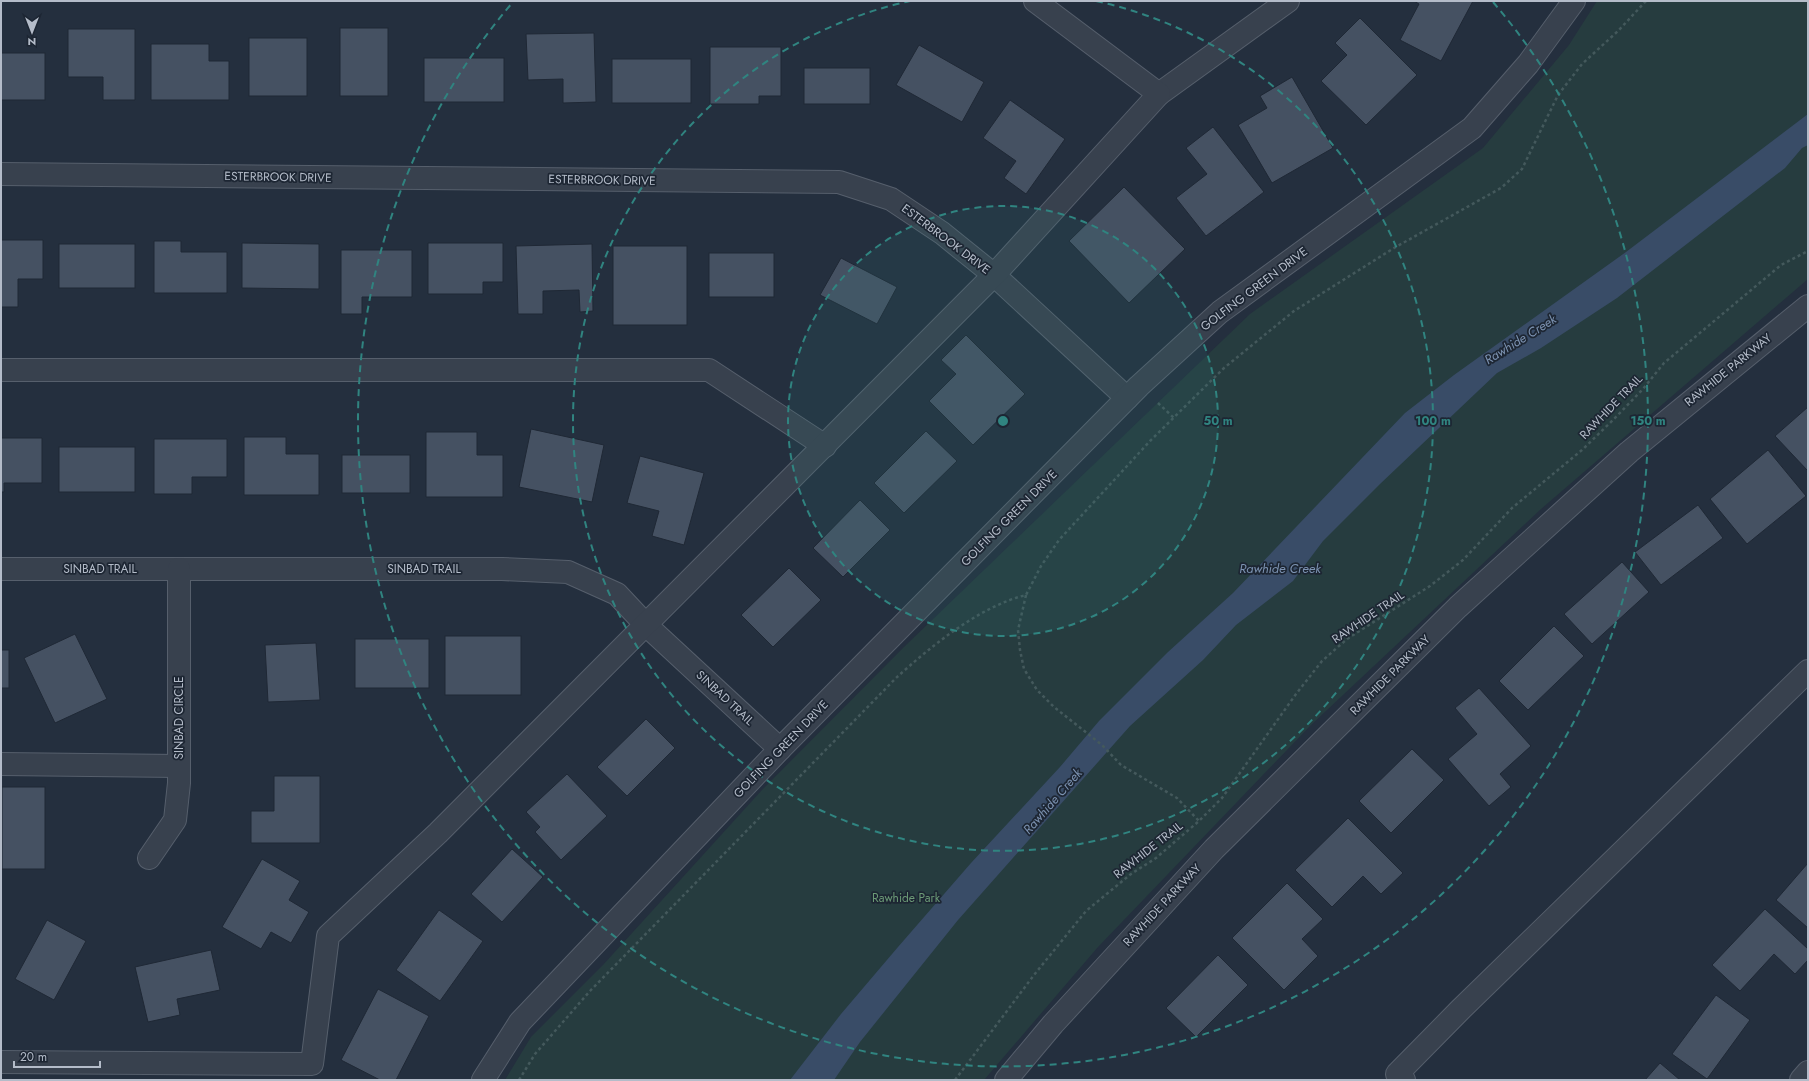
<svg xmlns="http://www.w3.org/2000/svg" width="1809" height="1081" font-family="Jost,sans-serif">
<rect width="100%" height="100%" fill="#242f3e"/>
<!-- green -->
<path fill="#263c3f" d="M1597,1H1808V279L1541,509L1310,726L1098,947L984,1080H505L531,1037L603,965L762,790L904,647L1250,314L1483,148L1569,45Z"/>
<!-- water -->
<path fill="#394c67" d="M1808,114V145L1802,148L1785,168L1617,298L1541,348L1497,373L1380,484L1323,541L1293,581L1236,625L1203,660L1130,726L958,920L860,1042L834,1080H790L841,1014L898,947L971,863L1060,767L1099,721L1168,652L1233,593L1405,413L1454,375L1626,252Z"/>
<!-- building -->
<g fill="#455162" stroke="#1f2835">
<path d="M1414,1H1473L1441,61L1400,40L1419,4Z"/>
<path d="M1360,18L1417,75L1366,125L1321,81L1347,55L1335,43Z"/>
<rect x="340" y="28" width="48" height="68"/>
<path d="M68,29H135V100H103V77H68Z"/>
<path d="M594,33L596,102L563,103V79L528,80L526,34Z"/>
<rect x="249" y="38" width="58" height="58"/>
<path d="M151,44H209V61H229V100H151Z"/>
<path d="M919,45L984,82L962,122L896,85Z"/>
<path d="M710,47H781V96H759V104H710Z"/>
<rect x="1" y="53" width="44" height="47"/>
<rect x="424" y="58" width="80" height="44"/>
<rect x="612" y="59" width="79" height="44"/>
<rect x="804" y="68" width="66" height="36"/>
<path d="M1292,77L1333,148L1272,183L1238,125L1267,108L1260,96Z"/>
<path d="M1010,100L1065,139L1026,194L1004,178L1016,161L983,138Z"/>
<path d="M1213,127L1264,192L1206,236L1176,198L1207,174L1186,148Z"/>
<path d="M1124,187L1185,249L1129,303L1069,241Z"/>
<path d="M1,240H43V279H18V307H1Z"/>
<path d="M154,241H181V252H227V293H154Z"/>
<path d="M242,243L319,244V289L242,288Z"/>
<path d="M428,243H503V282H483V294H428Z"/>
<rect x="59" y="244" width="76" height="44"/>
<path d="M592,244L593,311L580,312L579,290L543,291V314H518L516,246Z"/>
<rect x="613" y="246" width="74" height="79"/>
<path d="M341,250H412V297H362V314H341Z"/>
<rect x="709" y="253" width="65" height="44"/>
<path d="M841,258L897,287L877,324L820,295Z"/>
<path d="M966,335L1025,394L973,445L929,401L956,374L941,360Z"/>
<path d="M1808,407V469L1807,470L1775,436Z"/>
<path d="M531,429L604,445L592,502L519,487Z"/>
<path d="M926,431L957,461L904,513L874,483Z"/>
<path d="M426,432H477V455H503V497H426Z"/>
<path d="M244,437H286V454H319V495H244Z"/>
<path d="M1,438H42V483H4V492H1Z"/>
<path d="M154,439H227V477H192V494H154Z"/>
<rect x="59" y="447" width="76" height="45"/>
<path d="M1768,450L1806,496L1747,544L1710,499Z"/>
<rect x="342" y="455" width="68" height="38"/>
<path d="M640,456L704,473L684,545L652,536L659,511L627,503Z"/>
<path d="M860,500L890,530L843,577L813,548Z"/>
<path d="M1698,505L1723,538L1661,585L1635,552Z"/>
<path d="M1622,562L1649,592L1592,644L1564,614Z"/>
<path d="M789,568L821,600L773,647L741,615Z"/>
<path d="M1554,626L1584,656L1528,710L1499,681Z"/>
<path d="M75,634L107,699L55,723L24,658Z"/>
<rect x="445" y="636" width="76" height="59"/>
<rect x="355" y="639" width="74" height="49"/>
<path d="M316,643L320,700L268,702L265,645Z"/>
<rect x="1" y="650" width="8" height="38"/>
<path d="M1479,688L1531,746L1500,774L1511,787L1489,806L1448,759L1477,734L1455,708Z"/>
<path d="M646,719L675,748L627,796L597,767Z"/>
<path d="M1412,749L1444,780L1391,833L1359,801Z"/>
<path d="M567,774L607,816L561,860L535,832L540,827L526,812Z"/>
<path d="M274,776H320V843H251V811H274Z"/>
<rect x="2" y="787" width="43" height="82"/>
<path d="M1348,818L1403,873L1381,894L1363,876L1332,907L1295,870Z"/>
<path d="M512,849L543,877L502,922L471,894Z"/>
<path d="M262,859L300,881L289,900L309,912L291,943L271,932L261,949L222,927Z"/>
<path d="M1808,863V928L1776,900Z"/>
<path d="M1287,883L1323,919L1302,939L1318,956L1284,990L1232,938Z"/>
<path d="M1765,909L1808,949V960L1795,974L1774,954L1740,991L1712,965Z"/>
<path d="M439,910L483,941L440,1001L396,970Z"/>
<path d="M47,920L86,941L54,1000L15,979Z"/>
<path d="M211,950L220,990L177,999L180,1015L148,1022L135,967Z"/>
<path d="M1218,955L1248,985L1196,1037L1166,1008Z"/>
<path d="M378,989L429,1016L396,1080H380L341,1060Z"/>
<path d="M1716,995L1750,1020L1707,1079L1672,1054Z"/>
<path d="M1660,1063L1680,1080H1645Z"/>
</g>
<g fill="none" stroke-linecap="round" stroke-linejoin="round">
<!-- minor casing -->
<g stroke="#565f6c" stroke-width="24">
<g id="minor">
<path d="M1159,94L1288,1"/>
<path d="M1,174L839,182L891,199L942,233L994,275L1127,398"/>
<path d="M1,370H709L825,446"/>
<path d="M1,569H502L568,572L617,594L646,625L780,749"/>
<path d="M1,764L179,766"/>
<path d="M149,858L175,820L179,783V569"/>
<path d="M1,1062L312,1064L328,936L438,833L994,275L1159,94L1035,1"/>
<path d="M483,1080L520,1022L780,749L1139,386L1220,312L1472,128L1528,64L1574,1"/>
<path d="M1006,1080L1053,1024L1214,849L1458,607L1629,452L1808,306"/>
<path d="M1404,1080L1397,1074L1460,1010L1808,671"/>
<path d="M1801,1080L1808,1072"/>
</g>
</g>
<!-- path -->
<g stroke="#44595c" stroke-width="2.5" stroke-dasharray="3 3" stroke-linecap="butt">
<path d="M1158,403L1174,418"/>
<path d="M1026,595L1018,630L1020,650L1024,669L1037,690L1054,707L1102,745L1121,765L1177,798L1199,821"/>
<path d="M519,1080L535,1054L590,991L896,678C930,647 980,606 1026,595L1041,566L1059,540L1150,441L1224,368L1294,311L1394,248L1501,188L1522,169L1558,95L1582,64L1618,31L1646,1"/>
<path d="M955,1080L1034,975L1086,911L1131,874L1156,858L1199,821L1222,798L1296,694L1322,661L1347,639L1430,586L1463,560L1512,508L1582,450L1613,420L1643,389L1664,363L1781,265L1808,251"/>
</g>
<!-- minor -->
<use href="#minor" stroke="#38414e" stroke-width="22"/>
</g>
<!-- distance rings -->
<circle cx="1003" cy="421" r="215" fill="#308480" fill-opacity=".12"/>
<g fill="none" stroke="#308480" stroke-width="2" stroke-dasharray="7 5">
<circle cx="1003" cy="421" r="215"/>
<path d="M1096 1A430 430 0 1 1 910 1"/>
<path d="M1493 2A645 645 0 1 1 513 2"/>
</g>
<g text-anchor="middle" stroke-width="3.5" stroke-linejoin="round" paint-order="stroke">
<!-- street labels -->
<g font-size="12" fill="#b4bcc9" stroke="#1d2633">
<text transform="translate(278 177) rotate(1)" y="4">ESTERBROOK DRIVE</text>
<text transform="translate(602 180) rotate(1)" y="4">ESTERBROOK DRIVE</text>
<text transform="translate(946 239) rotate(37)" y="4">ESTERBROOK DRIVE</text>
<text transform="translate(1254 289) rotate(-37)" y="4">GOLFING GREEN DRIVE</text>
<text transform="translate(1728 370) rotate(-39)" y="4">RAWHIDE PARKWAY</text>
<text transform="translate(1611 407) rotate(-46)" y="4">RAWHIDE TRAIL</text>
<text transform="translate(1009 518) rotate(-45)" y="4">GOLFING GREEN DRIVE</text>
<text x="100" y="573">SINBAD TRAIL</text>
<text x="424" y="573">SINBAD TRAIL</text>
<text transform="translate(1368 617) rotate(-34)" y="4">RAWHIDE TRAIL</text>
<text transform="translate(1390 675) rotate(-45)" y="4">RAWHIDE PARKWAY</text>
<text transform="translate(725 698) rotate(43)" y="4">SINBAD TRAIL</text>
<text transform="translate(179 718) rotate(-90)" y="4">SINBAD CIRCLE</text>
<text transform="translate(781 749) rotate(-46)" y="4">GOLFING GREEN DRIVE</text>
<text transform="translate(1148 850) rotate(-38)" y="4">RAWHIDE TRAIL</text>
<text transform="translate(1162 905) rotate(-47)" y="4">RAWHIDE PARKWAY</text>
</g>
<!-- park labels -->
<g font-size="12" fill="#6b9a76" stroke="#1d2633">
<text x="906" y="902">Rawhide Park</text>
</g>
<!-- water labels -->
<g font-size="13" font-style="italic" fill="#7c92b1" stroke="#1d2633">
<text transform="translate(1520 339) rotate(-32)" y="5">Rawhide Creek</text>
<text x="1280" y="573">Rawhide Creek</text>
<text transform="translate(1052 801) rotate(-49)" y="5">Rawhide Creek</text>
</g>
</g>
<circle cx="1003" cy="421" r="6" fill="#308480" stroke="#1d2633" stroke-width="2"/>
<g font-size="12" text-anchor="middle" font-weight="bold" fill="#308480" stroke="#1d2633" stroke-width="3.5" stroke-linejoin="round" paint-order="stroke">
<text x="1218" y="425">50 m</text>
<text x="1433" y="425">100 m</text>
<text x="1648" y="425">150 m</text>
</g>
<!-- border -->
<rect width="1809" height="1081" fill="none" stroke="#b4bcc9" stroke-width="4"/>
<!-- north arrow -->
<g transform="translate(32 32) rotate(180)" stroke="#1d2633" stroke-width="3" paint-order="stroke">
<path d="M0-3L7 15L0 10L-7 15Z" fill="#b4bcc9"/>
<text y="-6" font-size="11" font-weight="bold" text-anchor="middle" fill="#b4bcc9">N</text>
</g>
<!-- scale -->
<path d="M14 1061v6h86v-6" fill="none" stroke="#b4bcc9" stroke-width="2"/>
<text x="20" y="1061" font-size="12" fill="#b4bcc9" stroke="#1d2633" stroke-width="3" paint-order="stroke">20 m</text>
</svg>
